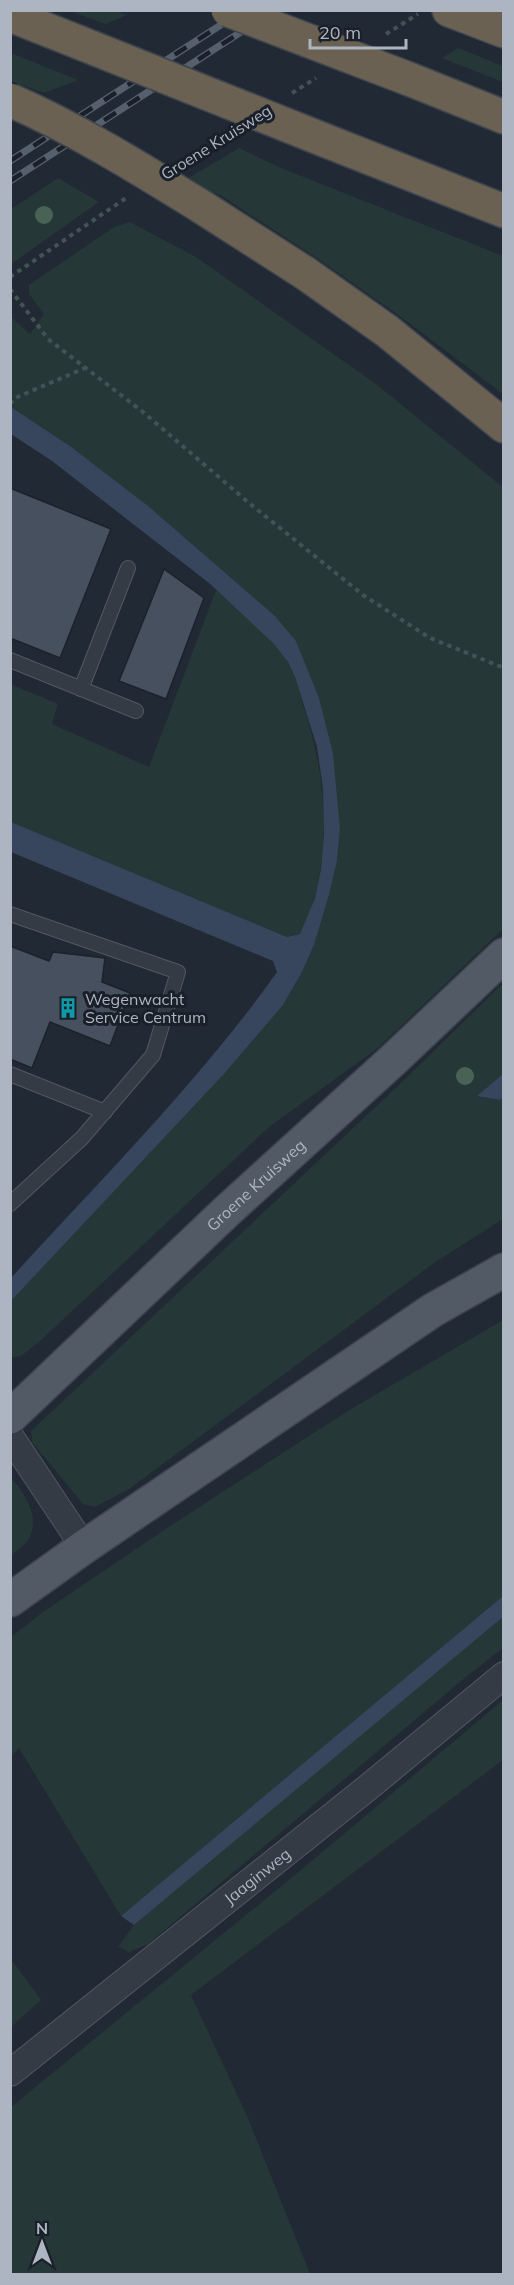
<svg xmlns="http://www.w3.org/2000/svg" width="514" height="2285" font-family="Mulish,sans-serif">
<rect width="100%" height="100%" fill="#212934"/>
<!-- green -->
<g fill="#263737">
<path d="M70,11H115L127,15L106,24Z"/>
<path d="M458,48L503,66V82L442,58Z"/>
<path d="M11,53L78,80L44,93L11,81Z"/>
<path d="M239,148L281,168L503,256V394L397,314L317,258L220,195L182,182Z"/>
<path d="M58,178L99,202L11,264V209Z"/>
<path d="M130,222L196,257L376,384L504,488L503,929L378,1048L269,1127L38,1343L21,1356L11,1358V1301L224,1074L283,1005L302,972L314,945L329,895L337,861L340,828L333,753L319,698L296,641L275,616L147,505L70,446L11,407L10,316L30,334L44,314L29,294V285L114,227Z"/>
<path d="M216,590C240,612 269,634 287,661C296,675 299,692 304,708C324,769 331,833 315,896C312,909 305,922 300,934L287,937L11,822L10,684L58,704L52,724L149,767Z"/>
<path d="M503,983V1074L478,1096L500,1100L503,1097V1219L434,1263L129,1489L95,1507L83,1504L32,1442L31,1431L401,1083Z"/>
<path d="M503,1320V1596L121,1916L19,1748L11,1756V1637L43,1612L167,1528L346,1412Z"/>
<path d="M10,1476C24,1493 42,1517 28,1540C24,1546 16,1551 11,1556Z"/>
<path d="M503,1617V1648L466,1677L148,1944L129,1952L118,1947L134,1925Z"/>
<path d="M503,1700V1760L191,1995L248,2118L310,2274H11V2107L301,1870Z"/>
<path d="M11,1959L41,2000L11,2027H10Z"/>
</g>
<!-- water -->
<g fill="#37465c">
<path d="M11,407L70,446L147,505L275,616L296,641L319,698L333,753L340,828L337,861L329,895L314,945L302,972L283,1005L224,1074L11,1301V1278C102,1178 199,1082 277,972L273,961L11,852V822L287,937L300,934L315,898L321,869L324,834L323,789L317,747L295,677L288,662L274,644L209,583L52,461L11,434Z"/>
<path d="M503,1074V1097L500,1100L477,1096Z"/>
<path d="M503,1596V1617L134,1925L121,1916Z"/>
</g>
<!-- building -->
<g fill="#47505e" stroke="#1c222b" stroke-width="1.5">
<path d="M10,488L111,529L60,658L10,638Z"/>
<path d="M164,569L204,598L166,699L119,681Z"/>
<path d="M10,946L49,961L53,952L105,958L102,982L130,993L110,1046L50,1022L32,1068L10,1059Z"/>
</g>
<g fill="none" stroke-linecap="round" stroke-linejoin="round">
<!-- lane casing -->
<g stroke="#515863" stroke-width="16">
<g id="lane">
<path d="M10,660L136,711"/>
<path d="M81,689L128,568"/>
<path d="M10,914L178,972L153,1055L82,1138L10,1204"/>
<path d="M10,1074L105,1112"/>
</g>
</g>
<!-- street casing -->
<g stroke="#515863" stroke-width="28">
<g id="street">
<path d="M10,1436L84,1547"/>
<path id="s1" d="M10,2073L371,1785L504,1675"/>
</g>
</g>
<!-- primary casing -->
<g stroke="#3d444f" stroke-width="36">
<g id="primary">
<path id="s2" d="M10,1417L228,1210L392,1061L504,955"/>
<path d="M10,1600L84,1547L433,1310L504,1270"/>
</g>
</g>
<!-- highway casing -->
<g stroke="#3f454f" stroke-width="36">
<g id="highway">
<path d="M449,10L504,31"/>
<path d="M10,15L78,42"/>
<path d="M409,79L504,117"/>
<path d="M324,140L504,211"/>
<path d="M202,207L305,273L387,331L504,426"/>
</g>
</g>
<!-- path -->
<g stroke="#425255" stroke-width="4" stroke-dasharray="4.5 4.5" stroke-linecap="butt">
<path d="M386,34L418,14"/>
<path d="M292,93L316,78"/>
<path d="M188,159L225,136"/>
<path d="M10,277L126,198"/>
<path d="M10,289L48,339L143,412L249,503L363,595L430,638L504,668"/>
<path d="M10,404L15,398L85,368"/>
</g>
<!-- lane -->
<use href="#lane" stroke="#343b45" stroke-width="14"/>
<!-- street -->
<use href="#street" stroke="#343b45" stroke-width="26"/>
<!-- primary -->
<use href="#primary" stroke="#525a65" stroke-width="33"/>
<!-- highway -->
<use href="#highway" stroke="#6a6152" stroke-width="33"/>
<!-- rail casing -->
<g stroke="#565f6c" stroke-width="7">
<g id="rail">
<path d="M10,161L244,10"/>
<path d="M10,181L275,10"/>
</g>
</g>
<!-- rail -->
<use href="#rail" stroke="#1a2029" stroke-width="4.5" stroke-dasharray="14" stroke-linecap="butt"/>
<!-- highway-bridge casing -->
<g stroke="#3f454f" stroke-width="36" stroke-linecap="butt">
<g id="highway-bridge">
<path d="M228,10L409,79"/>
<path d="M78,42L324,140"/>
<path d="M10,100C78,130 139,168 202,207"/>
</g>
</g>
<!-- highway-bridge -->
<use href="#highway-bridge" stroke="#6a6152" stroke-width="33"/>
</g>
<!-- trees -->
<g fill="#486256">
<circle cx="44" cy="215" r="9"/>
<circle cx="465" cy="1076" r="9"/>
</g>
<!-- icons -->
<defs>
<g id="building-bare" transform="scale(1.62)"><path d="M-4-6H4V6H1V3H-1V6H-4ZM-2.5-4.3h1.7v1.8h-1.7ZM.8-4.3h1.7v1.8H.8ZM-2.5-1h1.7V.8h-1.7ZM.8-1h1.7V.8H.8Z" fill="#0f9aa8" stroke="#1a2029" stroke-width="2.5" paint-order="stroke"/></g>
</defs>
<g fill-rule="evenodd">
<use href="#building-bare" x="68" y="1008"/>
</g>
<g text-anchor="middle" stroke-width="6" stroke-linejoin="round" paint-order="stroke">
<!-- street labels -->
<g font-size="16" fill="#aeb5c2" stroke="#1a2029">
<text transform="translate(216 142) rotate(-32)" y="6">Groene Kruisweg</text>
<text dy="6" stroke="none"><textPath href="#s2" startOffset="338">Groene Kruisweg</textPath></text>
<text dy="6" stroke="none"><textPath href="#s1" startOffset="316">Jaaginweg</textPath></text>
</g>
<!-- poi labels -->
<g font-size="16" fill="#aeb5c2" stroke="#1a2029" text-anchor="start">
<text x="85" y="1005">Wegenwacht<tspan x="85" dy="18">Service Centrum</tspan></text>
</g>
</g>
<!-- border -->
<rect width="514" height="2285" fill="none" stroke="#aeb5c2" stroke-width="24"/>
<!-- north arrow -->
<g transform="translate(42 2243)" stroke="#1a2029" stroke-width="4.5" paint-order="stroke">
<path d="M0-4.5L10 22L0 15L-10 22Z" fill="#aeb5c2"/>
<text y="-9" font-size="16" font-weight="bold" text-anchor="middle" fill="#aeb5c2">N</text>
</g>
<!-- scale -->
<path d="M310 39v9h96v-9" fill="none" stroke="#aeb5c2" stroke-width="3"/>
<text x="319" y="39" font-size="18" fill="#aeb5c2" stroke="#1a2029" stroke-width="4.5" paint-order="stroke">20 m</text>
</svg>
